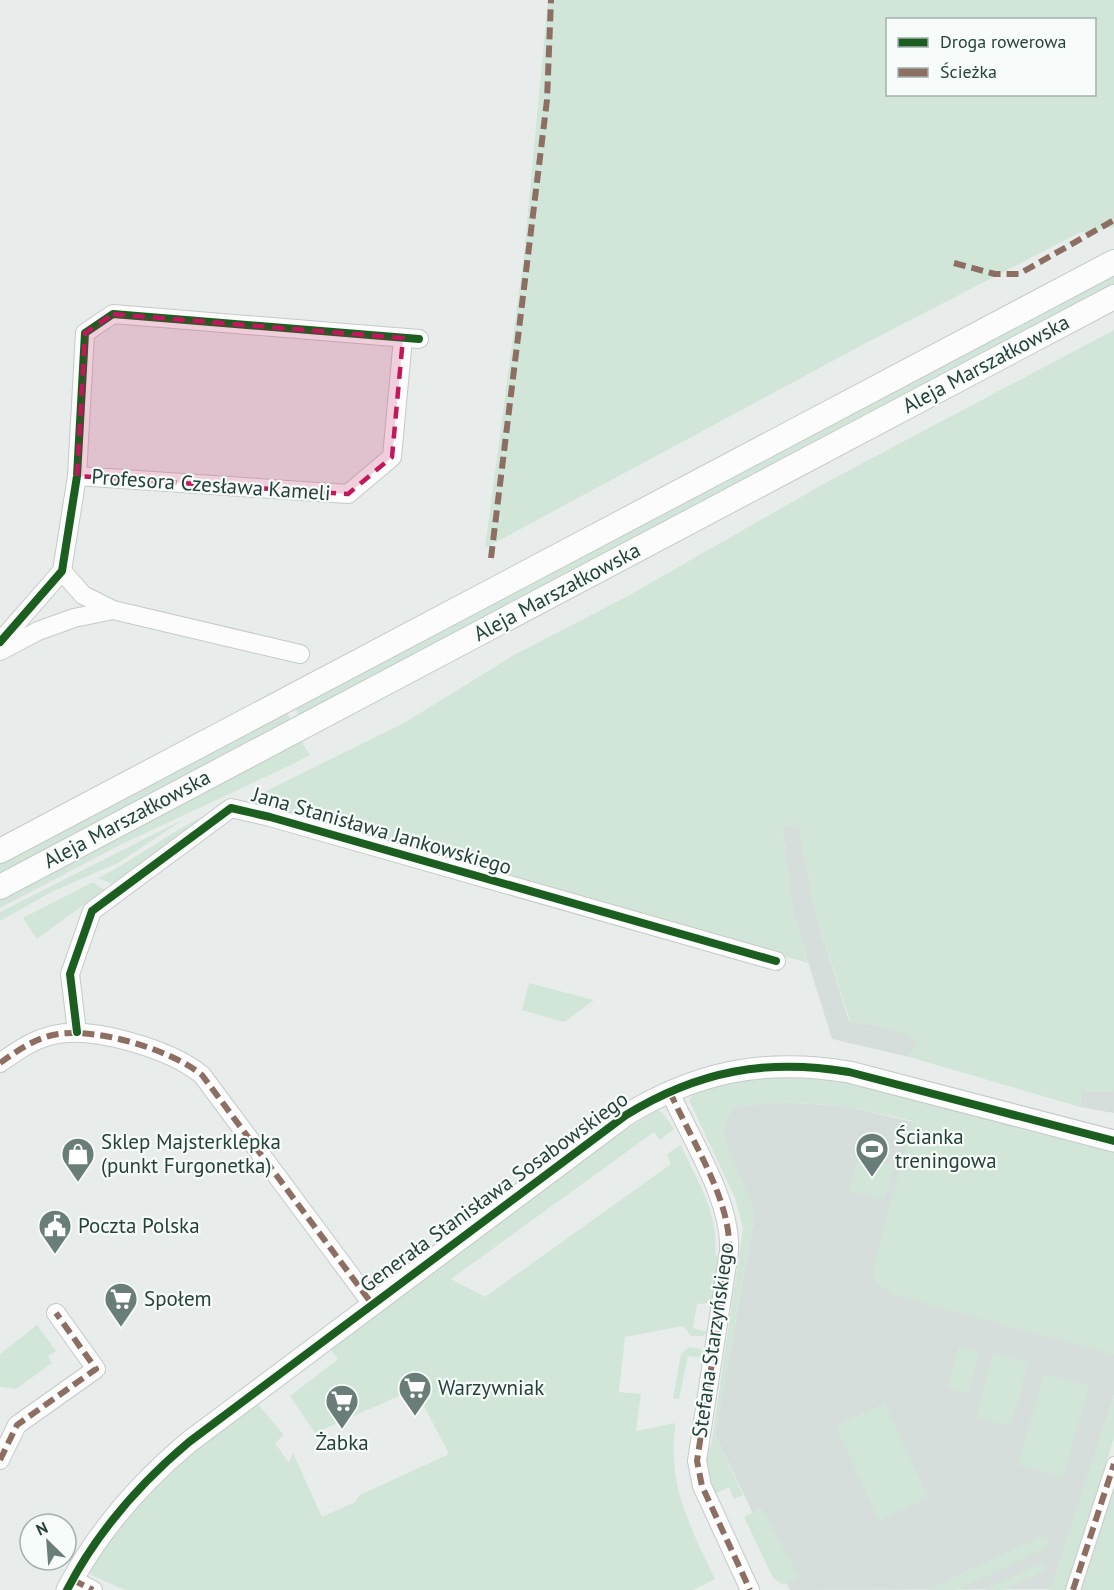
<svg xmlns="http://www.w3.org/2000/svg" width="1114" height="1590" font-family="'PT Sans',sans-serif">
<rect width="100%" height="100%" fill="#e8edeb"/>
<!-- built -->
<g fill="#d6dedb">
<path d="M799,825L814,909L849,1021L895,1029L919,1042L909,1057L832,1039L793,913L782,826Z"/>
<path d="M1081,1091L1114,1092V1113L1080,1107Z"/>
<path d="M777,1102L844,1106L913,1122L1114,1176V1395L1051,1589L790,1590L715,1435L755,1213L722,1134L731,1107Z"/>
</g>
<!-- green -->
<g fill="#d1e6d8" fill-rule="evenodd">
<path d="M548,0H1114V227L1079,233L868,342L485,548L524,254ZM888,20H1094V94H888Z"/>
<path d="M1114,272V287L300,717L293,705Z"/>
<path d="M1114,330V1092L1081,1091L1080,1107L909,1057L918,1042L895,1029L850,1021L814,909L799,825L782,827L793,913L808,963L249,804L256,796L404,723L514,655L626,597L827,482Z"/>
<path d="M285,709L292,722L0,877V861Z"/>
<path d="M300,739L310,755L289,766L122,844L0,908V896Z"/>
<path d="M206,815L112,884L98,878C136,859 168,833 206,815Z"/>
<path d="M184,819L118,863L51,892L0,921V912Z"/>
<path d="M93,882L104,890L37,939L23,918Z"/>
<path d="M529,983L594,1000L564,1022L522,1010Z"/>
<path d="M776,1075L847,1080L1114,1150V1355L894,1295L875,1282L874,1264L913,1121L844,1106L777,1102L731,1107L722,1134L755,1212L715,1435L743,1495L734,1499L729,1487L713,1495L704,1453L711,1446L743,1228L735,1198L689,1100L693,1094L729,1081Z"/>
<path d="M658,1110L663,1113L674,1129L660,1140L654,1132L451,1279L485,1297L671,1164L667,1154L681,1145C697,1181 720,1215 715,1255L720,1256L712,1303L697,1304L693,1328L708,1332L703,1336H691L683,1326L625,1337L619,1392L641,1394L636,1431L676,1423C666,1484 690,1526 715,1579L693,1590H125L91,1575L90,1570C135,1498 190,1454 257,1403L284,1435L275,1443L289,1463L293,1453L322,1517L355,1502L360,1495L449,1454L415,1389L315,1433L290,1396L338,1359L330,1349L607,1141Z"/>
<path d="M859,1156L894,1166L884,1200L849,1191Z"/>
<path d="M37,1325L56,1351L48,1356L52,1363L16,1389L0,1387V1354Z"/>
<path d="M959,1346L979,1351L968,1393L948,1387Z"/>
<path d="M689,1347L701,1349L706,1355L705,1358L688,1356L679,1399L673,1398L681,1354Z"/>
<path d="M993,1353L1028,1362L1011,1426L976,1417Z"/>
<path d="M1044,1374L1089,1386L1063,1477L1018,1465Z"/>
<path d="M1114,1395V1438L1066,1590H1048L1051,1588Z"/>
<path d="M885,1403L928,1498L879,1521L836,1426Z"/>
<path d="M1114,1476V1590H1078Z"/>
<path d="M761,1508L799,1576L783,1585L773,1578L744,1517Z"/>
<path d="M1045,1535L1050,1546L956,1590H927Z"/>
<path d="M1043,1563L1046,1570L1002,1590H985Z"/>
</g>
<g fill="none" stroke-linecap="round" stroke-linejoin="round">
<!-- pedestrian casing -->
<g stroke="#c5cac8" stroke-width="16">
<path id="pedestrian" d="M1073,1590L1114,1464"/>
</g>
<!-- minor casing -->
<g stroke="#c5cac8" stroke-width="20">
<g id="minor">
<path d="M77,476L348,494L392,457L403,338"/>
<path d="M62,571L83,595L113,610"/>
<path d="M0,642L62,571L77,476L85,333L113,314L419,339"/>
<path d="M0,651L38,631L74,618L113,610L300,654"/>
<path d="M77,1032L70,974L92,911L231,808L270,817L776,961"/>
<path d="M0,1063C17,1051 32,1040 53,1035C93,1026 170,1049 202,1075L372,1304"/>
<path d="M670,1092C690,1138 732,1201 729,1251L697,1461L702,1486L750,1590"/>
<path d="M0,1460L17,1425L96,1369L56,1313"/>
<path d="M73,1580L93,1590"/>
</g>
</g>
<!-- tertiary casing -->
<g stroke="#c5cac8" stroke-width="23">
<path id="tertiary" d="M67,1590C97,1532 139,1484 189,1442L626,1115C698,1071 766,1058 849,1072L1114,1141"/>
</g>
<!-- secondary casing -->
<g stroke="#c3cbc8" stroke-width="26">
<g id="secondary">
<path d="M0,851L1114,262"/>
<path d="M0,887L1114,297"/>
</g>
</g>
<!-- pedestrian -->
<use href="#pedestrian" stroke="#fcfcfc" stroke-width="14"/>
<!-- minor -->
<use href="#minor" stroke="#fcfcfc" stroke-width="18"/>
<!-- tertiary -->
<use href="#tertiary" stroke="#fcfcfc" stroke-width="21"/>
<!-- secondary -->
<use href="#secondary" stroke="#fcfcfc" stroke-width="24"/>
<!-- quiet -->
<g stroke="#8d6e63" stroke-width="6" stroke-dasharray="12 6" stroke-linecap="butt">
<path d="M954,263L995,274H1019L1114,220"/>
<path d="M491,558L547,100L551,0"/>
<path d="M0,1063C17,1051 32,1040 53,1035C93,1026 170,1049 202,1075L372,1304"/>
<path d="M670,1092C690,1138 732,1201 729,1251L697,1461L702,1486L750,1590"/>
<path d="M0,1460L17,1425L96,1369L56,1313"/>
<path d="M73,1580L93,1590"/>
<path d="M1073,1590L1114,1464"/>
</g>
<!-- cycleway casing -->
<g stroke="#f7fbf9" stroke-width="11">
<g id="cycleway">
<path d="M0,642L62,571L77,476L85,333L113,314L419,339"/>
<path d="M77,1032L70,974L92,911L231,808L270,817L776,961"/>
<path d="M67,1590C97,1532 139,1484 189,1442L626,1115C698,1071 766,1058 849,1072L1114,1141"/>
</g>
</g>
<!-- cycleway -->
<use href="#cycleway" stroke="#1b5e20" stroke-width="8"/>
</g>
<!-- marked area -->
<path fill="#c2185b" fill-opacity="0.2" stroke="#c2185b" stroke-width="4.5" stroke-dasharray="12 8" stroke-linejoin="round" d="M113,314L403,338L392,457L348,494L77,476L85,333Z"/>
<!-- icons -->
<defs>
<g id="stadium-pin" transform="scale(1.725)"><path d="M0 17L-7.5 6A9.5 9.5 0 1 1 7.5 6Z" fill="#697e78" stroke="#f7fbf9"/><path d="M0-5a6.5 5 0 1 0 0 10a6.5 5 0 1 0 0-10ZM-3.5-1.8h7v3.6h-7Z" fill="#fff"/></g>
<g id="shop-pin" transform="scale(1.725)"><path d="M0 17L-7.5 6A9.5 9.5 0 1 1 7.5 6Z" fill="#697e78" stroke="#f7fbf9"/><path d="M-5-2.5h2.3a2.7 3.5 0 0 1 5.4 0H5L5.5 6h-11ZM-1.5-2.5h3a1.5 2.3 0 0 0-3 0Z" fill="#fff"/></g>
<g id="civic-pin" transform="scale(1.725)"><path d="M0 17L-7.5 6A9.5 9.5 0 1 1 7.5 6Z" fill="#697e78" stroke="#f7fbf9"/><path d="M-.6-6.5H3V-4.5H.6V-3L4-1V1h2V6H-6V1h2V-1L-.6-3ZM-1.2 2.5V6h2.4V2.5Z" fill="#fff"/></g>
<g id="supermarket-pin" transform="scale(1.725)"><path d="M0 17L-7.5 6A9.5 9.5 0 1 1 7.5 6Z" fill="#697e78" stroke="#f7fbf9"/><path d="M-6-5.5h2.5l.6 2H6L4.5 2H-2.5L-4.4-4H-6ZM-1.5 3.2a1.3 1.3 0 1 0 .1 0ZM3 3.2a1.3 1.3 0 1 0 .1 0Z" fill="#fff"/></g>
</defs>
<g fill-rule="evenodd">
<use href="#stadium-pin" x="872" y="1149"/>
<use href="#shop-pin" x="78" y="1154"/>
<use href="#civic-pin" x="55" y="1226"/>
<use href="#supermarket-pin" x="121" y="1299"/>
<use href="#supermarket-pin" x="415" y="1388"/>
<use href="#supermarket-pin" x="342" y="1401"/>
</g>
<g text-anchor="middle" stroke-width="4.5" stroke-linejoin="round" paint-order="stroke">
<!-- street labels -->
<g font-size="21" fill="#24423a" stroke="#f7fbf9">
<text transform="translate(986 364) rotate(-28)" y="7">Aleja Marszałkowska</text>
<text transform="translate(211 485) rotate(4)" y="7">Profesora Czesława Kameli</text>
<text transform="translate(557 592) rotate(-28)" y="7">Aleja Marszałkowska</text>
<text transform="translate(127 819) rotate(-28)" y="7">Aleja Marszałkowska</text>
<text transform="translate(382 831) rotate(16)" y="7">Jana Stanisława Jankowskiego</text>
<text transform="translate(494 1192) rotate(-36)" y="7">Generała Stanisława Sosabowskiego</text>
<text transform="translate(713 1340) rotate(-82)" y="7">Stefana Starzyńskiego</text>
</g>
<!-- poi labels -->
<g font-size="21" fill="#24423a" stroke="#f7fbf9" text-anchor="start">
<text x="895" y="1144">Ścianka<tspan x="895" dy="24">treningowa</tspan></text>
<text x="101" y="1149">Sklep Majsterklepka<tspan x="101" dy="24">(punkt Furgonetka)</tspan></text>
<text x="78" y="1233">Poczta Polska</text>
<text x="144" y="1306">Społem</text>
<text x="438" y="1395">Warzywniak</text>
<text x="342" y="1450" text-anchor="middle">Żabka</text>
</g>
</g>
<!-- legend -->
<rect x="886" y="18" width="210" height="78" fill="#f7fbf9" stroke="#a3b1ad" stroke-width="1.5"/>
<rect x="898" y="38" width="30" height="9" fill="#1b5e20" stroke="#a3b1ad" stroke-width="1.5"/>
<text x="940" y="48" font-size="18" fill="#24423a">Droga rowerowa</text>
<rect x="898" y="68" width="30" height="9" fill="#8d6e63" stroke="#a3b1ad" stroke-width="1.5"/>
<text x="940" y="78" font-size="18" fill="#24423a">Ścieżka</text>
<!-- north arrow -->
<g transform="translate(48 1542) rotate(335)"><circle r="28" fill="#f7fbf9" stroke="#a3b1ad" stroke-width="1.5"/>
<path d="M0-4.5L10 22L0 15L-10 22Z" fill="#697e78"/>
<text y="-9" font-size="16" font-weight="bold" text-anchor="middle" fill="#24423a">N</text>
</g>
</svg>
